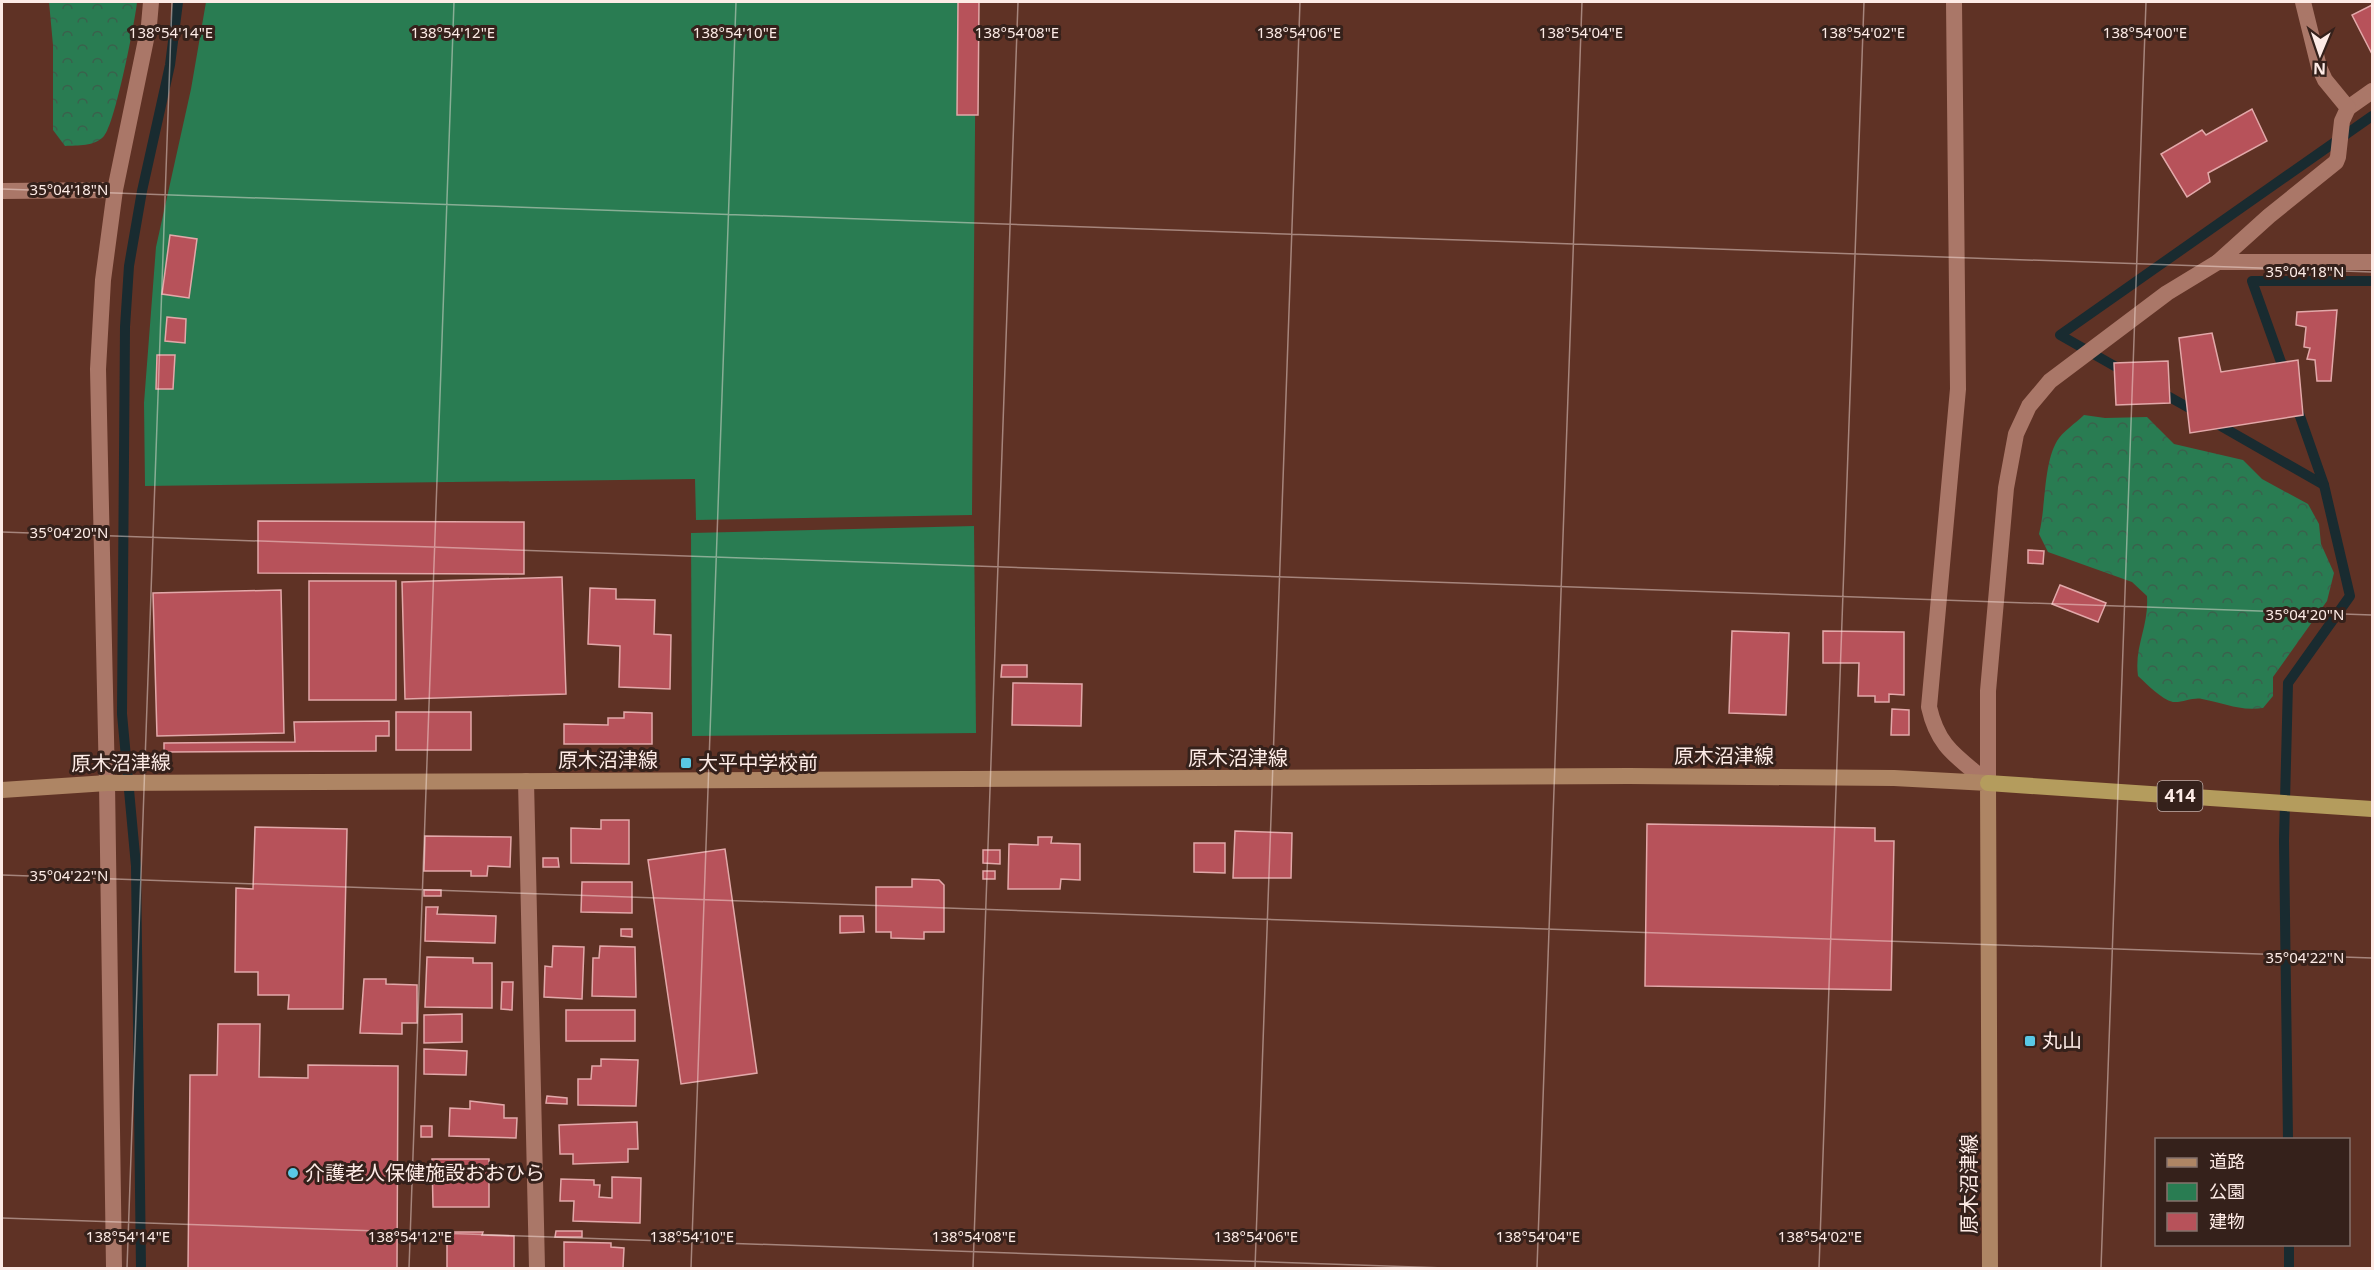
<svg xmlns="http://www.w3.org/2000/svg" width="2374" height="1270" font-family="'Noto Sans','Noto Sans JP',sans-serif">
<defs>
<pattern id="forest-crowns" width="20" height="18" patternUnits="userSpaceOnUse" patternTransform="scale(1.5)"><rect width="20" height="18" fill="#297c52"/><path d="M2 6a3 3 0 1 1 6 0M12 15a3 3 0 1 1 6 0" fill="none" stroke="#3a614c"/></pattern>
</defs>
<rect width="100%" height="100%" fill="#5f3225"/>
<!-- forest -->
<g fill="url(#forest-crowns)">
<path d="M49,2H137C135,22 115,124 104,136C94,147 78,145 65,146L53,130V45Z"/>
<path d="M2084,415L2105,418L2147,417L2174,444L2243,460L2262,479L2308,504L2319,524L2321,544L2334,573L2327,601L2273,677V696L2263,708C2237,711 2225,703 2202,699C2193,697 2182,703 2173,702C2161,699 2148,685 2138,676C2134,646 2149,627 2147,596L2132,582L2048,552L2039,534C2046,508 2043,465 2057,441C2062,432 2076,423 2084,415Z"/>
</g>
<!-- park -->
<g fill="#297c52">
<path d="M206,2H976L972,515L696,520L695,479L145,486L144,403L156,247L191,89Z"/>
<path d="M974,526L976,733L692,736L691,533Z"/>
</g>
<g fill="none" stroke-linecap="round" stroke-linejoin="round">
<!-- stream -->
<g stroke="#192b30" stroke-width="10">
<path d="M2125,372L2060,335L2372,116"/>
<path d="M2286,376L2252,281H2372"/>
<path d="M2157,390L2198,413"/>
<path d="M2212,421L2324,485"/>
<path d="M2288,1140L2284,841L2288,683L2350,596L2324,485L2295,402"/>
<path d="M2289,1244V1268"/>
<path d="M141,1268L136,866L122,714L125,327L129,266L142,191L170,65L178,2"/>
</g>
</g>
<!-- building -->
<g fill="#b7525a" stroke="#e2a8a9" stroke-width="1.5">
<path d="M958,2H979L978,115H957Z"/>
<path d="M2372,5V54L2352,15Z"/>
<path d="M2252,109L2267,141L2208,173L2210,182L2187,197L2161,154L2202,130L2206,135Z"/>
<path d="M170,235L197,239L189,298L162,294Z"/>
<path d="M2337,310L2331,381H2317L2315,360L2307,359L2310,348L2304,347L2306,327L2296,325L2297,312Z"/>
<path d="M167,317L186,319L185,343L165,341Z"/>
<path d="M2212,333L2221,372L2298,360L2303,415L2190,433L2179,338Z"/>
<path d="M157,355H175L173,389H156Z"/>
<path d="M2168,361L2170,403L2116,405L2114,363Z"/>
<path d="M258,521L524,522V574L258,573Z"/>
<path d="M2028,550L2044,551L2043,564L2028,563Z"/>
<path d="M562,577L566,694L405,699L402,582Z"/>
<rect x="309" y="581" width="87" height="119"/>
<path d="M2060,585L2106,603L2098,622L2052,604Z"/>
<path d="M590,588L616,589V599L655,600L654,634L671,635L670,689L619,687L620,646L588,644Z"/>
<path d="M281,590L284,733L157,736L153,593Z"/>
<path d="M1732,631L1789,633L1786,715L1729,713Z"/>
<path d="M1823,631L1904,632V695L1889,694V702H1875V696H1858L1859,663H1823Z"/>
<path d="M1002,665H1027V677H1001Z"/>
<path d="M1013,683L1082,684L1081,726L1012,725Z"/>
<path d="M1892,709L1909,710V735H1891Z"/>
<rect x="396" y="712" width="75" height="38"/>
<path d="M624,712L652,713V744H564V724L608,725V718H624Z"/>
<path d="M389,721V736H376V751L164,752V743L295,742L294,722Z"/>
<path d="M601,820H629V864L571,863V828L601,829Z"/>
<path d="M1647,824L1875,828V841H1894L1891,990L1645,986Z"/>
<path d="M255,827L347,829L343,1009H288L289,995H258V972H235L236,888L253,889Z"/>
<path d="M1235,831L1292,833L1291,878H1233Z"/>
<path d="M425,836L511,837L510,867L488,866L487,876H471V871H424Z"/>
<path d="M1038,837H1052L1051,843L1080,844V880L1061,879L1060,889H1008L1009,844L1038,845Z"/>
<path d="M1194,843H1225V873L1194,872Z"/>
<path d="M725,849L757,1073L681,1084L648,860Z"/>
<path d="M983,850H1000V864L983,863Z"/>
<path d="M543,858H558L559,867H543Z"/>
<rect x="983" y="871" width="12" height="8"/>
<path d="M912,879L939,880L944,885V932H924V939L891,938V932H876V887H912Z"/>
<path d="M582,882H632V913L581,912Z"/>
<rect x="424" y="890" width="17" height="6"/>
<path d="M426,907H438L437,914L496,916L495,943L425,941Z"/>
<path d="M840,916H863L864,932L840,933Z"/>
<path d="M621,929H632V937L621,936Z"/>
<path d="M553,946L584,947L582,999L544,997L545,966L552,967Z"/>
<path d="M600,946L635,947L636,997L592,996L593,958H599Z"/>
<path d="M427,957L473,958V963H492V1008L425,1007Z"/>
<path d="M364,979H386V984L417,985V1023H402V1034L360,1033Z"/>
<path d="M502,982H513L512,1010L501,1009Z"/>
<rect x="566" y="1010" width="69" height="31"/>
<path d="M462,1014V1042L424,1043V1015Z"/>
<path d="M218,1024H260L259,1077L308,1078V1065L398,1066L397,1268H188L190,1075H217Z"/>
<path d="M424,1049L467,1051L466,1075L424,1074Z"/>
<path d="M601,1059L638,1060L636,1106L578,1105V1079H591L592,1066H601Z"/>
<path d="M547,1096L567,1098V1104L546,1103Z"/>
<path d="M470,1101L504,1105V1118H517L516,1138L449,1136L450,1108L470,1109Z"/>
<path d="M637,1122L638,1149H628V1162L573,1164V1154H560L559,1125Z"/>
<rect x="421" y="1126" width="11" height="11"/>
<path d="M432,1159H489V1207H433Z"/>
<path d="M612,1177L641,1178L640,1223L573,1221L574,1201H560L561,1179L594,1180V1185H600L599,1197L612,1198Z"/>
<path d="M556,1231H582V1237H555Z"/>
<path d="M447,1232H483L482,1235L514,1236V1268H447Z"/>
<path d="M564,1242L611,1243V1247L624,1248L623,1268H564Z"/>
</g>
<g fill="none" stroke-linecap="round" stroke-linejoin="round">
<!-- minor -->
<g stroke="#aa7768" stroke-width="16">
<path d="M1954,2L1958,389L1929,707C1938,748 1958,757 1988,783"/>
<path d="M2348,108L2372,91"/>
<path d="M2,191L115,190"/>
<path d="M2218,262L2269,216L2336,162L2338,157L2342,121L2348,108L2325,80L2319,67L2303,2"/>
<path d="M526,781L537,1268"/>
<path d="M107,783L114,1268"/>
<path d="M1988,783V691L2006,488L2016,434L2029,406L2050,381L2167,293L2218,262H2372"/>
</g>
<!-- tertiary -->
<path stroke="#aa7768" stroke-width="16" d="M107,783L98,369L103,280L115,190L149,25L151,2"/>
<!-- secondary -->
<path stroke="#ae8564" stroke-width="16" d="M2,790L107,783L1629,776L1894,778L1988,783L1990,1268"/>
<!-- trunk -->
<path stroke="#b49c5d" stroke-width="16" d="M1988,783L2372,809"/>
</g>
<!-- ticks -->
<path fill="none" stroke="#fdebe6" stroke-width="1.5" stroke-opacity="0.45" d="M2,189L2372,272M2,532L2372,615M2,875L2372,958M2,1218L1445,1268M127,1268L172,2M409,1268L454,2M691,1268L736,2M973,1268L1018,2M1255,1268L1300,2M1537,1268L1582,2M1819,1268L1864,2M2101,1268L2146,2"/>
<!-- markers -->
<g fill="#59c8e5" stroke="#35211b" stroke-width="2">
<rect x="680" y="757" width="12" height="12" rx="3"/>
<rect x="2024" y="1035" width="12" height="12" rx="3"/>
<circle cx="293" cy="1173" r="6"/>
</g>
<g text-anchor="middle" stroke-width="6" stroke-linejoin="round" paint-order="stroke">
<!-- shield labels -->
<rect fill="#35211b" stroke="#c1aea9" stroke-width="1.5" x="2157.5" y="781" width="45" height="30" rx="4.5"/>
<g font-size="18" font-weight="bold" fill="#fdebe6">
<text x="2180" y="802">414</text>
</g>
<!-- street labels -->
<g font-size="20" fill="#fdebe6" stroke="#35211b">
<text x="1724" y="763">原木沼津線</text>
<text x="1238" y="765">原木沼津線</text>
<text x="608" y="767">原木沼津線</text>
<text transform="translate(121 763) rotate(-1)" y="7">原木沼津線</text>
<text transform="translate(1969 1184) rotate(-90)" y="7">原木沼津線</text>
</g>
<!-- poi labels -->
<g font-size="20" fill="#fdebe6" stroke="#35211b" text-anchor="start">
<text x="698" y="770">大平中学校前</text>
<text x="2042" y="1048">丸山</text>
<text x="305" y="1180">介護老人保健施設おおひら</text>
</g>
</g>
<g font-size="15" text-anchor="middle" fill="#fdebe6" stroke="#35211b" stroke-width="6" stroke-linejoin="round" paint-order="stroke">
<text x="171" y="38">138°54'14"E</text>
<text x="453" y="38">138°54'12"E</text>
<text x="735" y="38">138°54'10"E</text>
<text x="1017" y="38">138°54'08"E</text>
<text x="1299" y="38">138°54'06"E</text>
<text x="1581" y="38">138°54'04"E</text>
<text x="1863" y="38">138°54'02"E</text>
<text x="2145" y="38">138°54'00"E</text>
<text x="69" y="195">35°04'18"N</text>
<text x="2305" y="277">35°04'18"N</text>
<text x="69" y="538">35°04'20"N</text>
<text x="2305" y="620">35°04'20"N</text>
<text x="69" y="881">35°04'22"N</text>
<text x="2305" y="963">35°04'22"N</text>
<text x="128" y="1242">138°54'14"E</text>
<text x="410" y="1242">138°54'12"E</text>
<text x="692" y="1242">138°54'10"E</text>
<text x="974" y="1242">138°54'08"E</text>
<text x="1256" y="1242">138°54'06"E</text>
<text x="1538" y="1242">138°54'04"E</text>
<text x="1820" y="1242">138°54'02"E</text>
</g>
<!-- border -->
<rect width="2374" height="1270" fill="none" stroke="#fdebe6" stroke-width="6"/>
<!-- legend -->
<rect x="2155" y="1138" width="195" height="108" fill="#35211b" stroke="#85726c" stroke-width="1.5"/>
<rect x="2167" y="1158" width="30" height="9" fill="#ae8564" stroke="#85726c" stroke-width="1.5"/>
<text x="2209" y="1168" font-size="18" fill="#fdebe6">道路</text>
<rect x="2167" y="1183" width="30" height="18" fill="#297c52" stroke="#85726c" stroke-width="1.5"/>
<text x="2209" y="1198" font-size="18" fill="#fdebe6">公園</text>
<rect x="2167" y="1213" width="30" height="18" fill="#b7525a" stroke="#85726c" stroke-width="1.5"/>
<text x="2209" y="1228" font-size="18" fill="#fdebe6">建物</text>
<!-- north arrow -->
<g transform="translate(2320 54) rotate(182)" stroke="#35211b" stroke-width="4.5" paint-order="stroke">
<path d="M0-4.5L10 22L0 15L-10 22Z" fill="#fdebe6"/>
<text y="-9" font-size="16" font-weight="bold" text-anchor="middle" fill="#fdebe6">N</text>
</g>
</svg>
